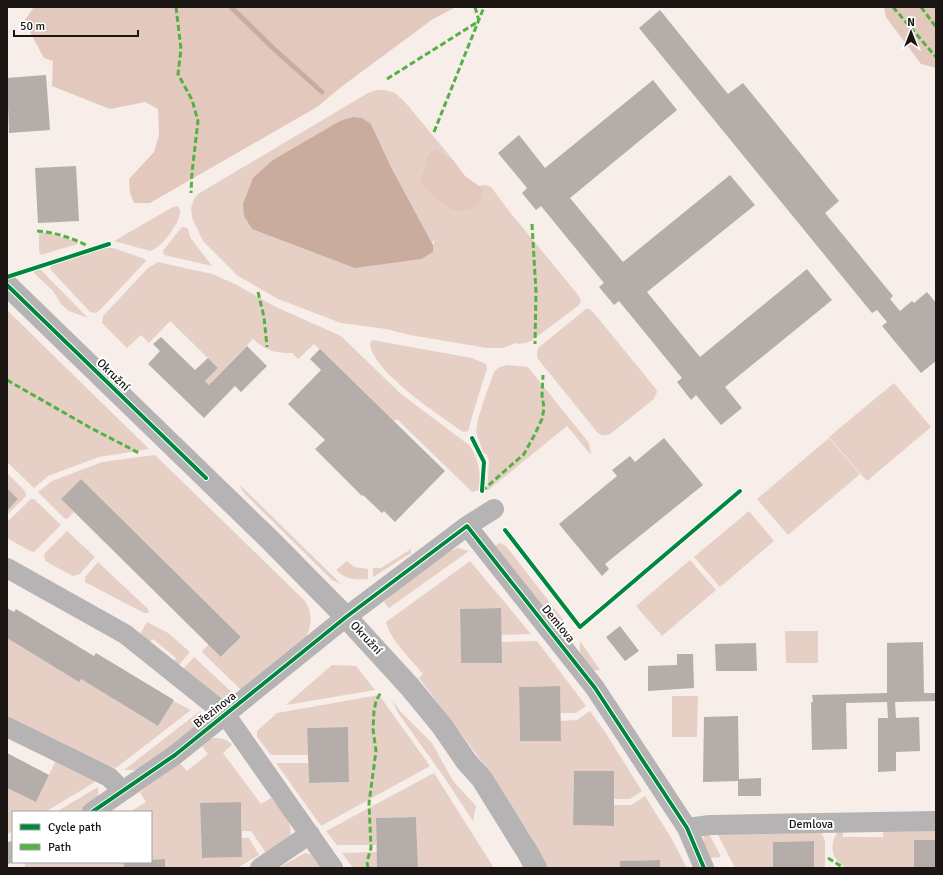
<svg xmlns="http://www.w3.org/2000/svg" width="943" height="875" font-family="Signika,sans-serif">
<style>
.green{fill:#e6d0c6;fill-rule:evenodd}
.forest{fill:#e3c9bd}
.water{fill:#caac9e}
.lines{fill:none;stroke-linecap:round;stroke-linejoin:round}
.stream{stroke:#caac9e;stroke-width:5}
.building{fill:#b4ada9}
.minor{stroke:#b5b3b3;stroke-width:20}
.tertiary{stroke:#b5b3b3;stroke-width:22}
.quiet{stroke:#55b144;stroke-width:3;stroke-dasharray:6 3;stroke-linecap:butt}
.cycleway-casing{stroke:#fff;stroke-width:6}
.cycleway{stroke:#00873e;stroke-width:4}
.labels{text-anchor:middle;dominant-baseline:central;stroke-width:4;stroke-linejoin:round;paint-order:stroke}
.street-label{font-size:12px;fill:#1b1513;stroke:#fff}
</style>
<rect width="100%" height="100%" fill="#f7ede9"/>
<path class="green" d="M377 90H385L395 93 405 102 454 161 435 148 428 154 420 181C428 194 440 203 452 211L475 208 477 186 485 185 491 187 509 211 579 296 581 302 578 306 531 341C526 343 521 345 515 343L503 348H487L410 335 386 329 341 323 278 299 238 276 203 241 192 218 191 208 194 199 198 194 368 93ZM371 124 391 167 432 243 435 238 433 245V252L244 216Z
M178 206 180 211C181 222 161 249 150 251L114 241 173 207Z
M182 227H185L188 229 190 237 212 266 164 255 163 251 165 248Z
M39 232 48 233 78 242 77 244 41 255 39 251Z
M101 248H113L145 259 146 261 99 311 95 313 90 312 50 269 51 265Z
M158 262 212 274 235 284 276 307 341 336 401 394 469 445C479 459 481 473 479 490L472 492 397 419 394 421 314 344 298 359 292 353C275 353 266 351 253 339L209 385 205 381 218 368 170 321 149 343 141 335 127 348 102 323 103 316 148 268Z
M40 269 88 318 69 311 61 304 53 291 32 271Z
M586 309H589L593 312 656 389 657 392 654 399 610 434C605 436 601 436 597 432L538 359 537 355 538 348Z
M7 310 149 449 99 457 48 476 34 488 7 462Z
M372 340 472 358 486 364 487 368 474 410 468 431 464 432 460 430C438 414 373 372 370 344Z
M507 365 528 367 589 443 591 455 567 426 487 491 489 462 487 455 483 452 476 432 478 419 486 394 494 372 498 368Z
M894 383 931 427 867 481 829 437Z
M829 438 860 474 788 535 757 499Z
M155 455 305 601C313 613 312 627 305 639L243 692 202 652V651L209 644 222 657 241 637 81 479 61 499 74 512 67 519 64 518 38 492 52 481 102 462Z
M7 473 25 491 26 496 7 515V511L18 499 7 488Z
M239 484 341 584 332 580 244 493Z
M31 499H34L61 525 34 552 30 551 7 538V522Z
M749 511 774 541 720 587 694 557Z
M67 531 95 557 80 574 73 576 45 561 44 554Z
M500 543 506 546 565 622 560 623 555 621 493 547Z
M458 548 469 551 389 608 384 602 392 593 450 551Z
M411 549V553L373 577V568H381Z
M690 560 716 590 662 636 636 606Z
M347 561 354 567 368 569V579C355 580 346 580 336 570Z
M470 561 531 634 501 635V608L460 609 461 663H501V642L537 641 586 706 576 713H560V686L519 687 520 741H561L560 721 577 720 590 711 605 732 642 791 630 799H614V771H574L573 825 613 826 614 805H631L645 796 670 836 687 868H660V860L620 861V868H547L532 838 483 763 419 678 423 674C411 659 390 640 386 622Z
M98 562 147 608 149 612V613H144L85 582V577Z
M147 622 168 633 190 652 178 666 173 662 176 658 153 639 149 643 139 636Z
M785 631H818V663H786Z
M7 638 78 681 81 679 158 726 173 701 191 710 116 768 112 767 7 721Z
M580 641 600 670C584 674 578 654 580 641Z
M194 657 237 697 227 700H222L182 670Z
M332 665 356 666 375 690 286 705Z
M379 695 430 766 321 826 276 763H308L309 783 349 782 348 727 307 728 308 755H271L257 737V731L277 713Z
M672 696H698L697 737H672Z
M392 700 400 711 432 743 453 781 476 806 473 821 444 777 398 713Z
M200 711 203 719 202 725 136 770H124Z
M214 738C222 738 227 739 232 745L223 753 261 804 271 798C279 808 298 826 288 840 283 846 274 851 268 856L251 831H242L241 802 200 804 202 858 242 857V838H249L259 855 237 868H25V862H151V812H130L146 802 140 792 180 763 187 771 208 754 202 746 208 740Z
M57 758 93 778 95 782 45 812H13V831L7 834V788L36 802Z
M434 773 494 868H418L416 817 376 818V845H337L326 831Z
M98 787C101 799 89 810 79 812 72 813 63 812 56 812Z
M883 824H936V840H914V868H848C846 867 842 865 840 863 827 853 833 834 843 825V837H883Z
M714 827 821 831 825 841V868H814L813 841 773 842V868H735Z
M707 830 721 857 708 858C705 848 700 839 707 830Z
M377 852V868H353L342 853Z
M305 853 314 855 323 868H278Z"/>
<path class="forest" d="M34 7H456L433 19 341 87 317 107 150 203H134L130 193 129 179 154 152 159 135 158 109 145 102 110 109 52 86 53 61 44 58 24 21Z
M884 7H936V68L921 64 886 17Z
M435 148 454 161 465 176 483 189C480 211 472 210 452 211 440 203 428 194 420 181L428 154Z"/>
<path class="water" d="M353 117 362 118 371 124 391 167 433 245V252L421 259 355 268 252 229 244 216 243 204 253 178 273 160 340 121Z"/>
<g class="lines">
<path class="stream" d="M231 7 274 49 322 92"/>
</g>
<path class="building" d="M660 10 728 94 743 83 839 201 825 213 893 296 890 299 900 311 912 301 914 303 927 292 936 303V361L921 373 882 326 887 322 877 310 872 313 639 28Z
M46 75 50 130 9 133 7 78Z
M653 80 677 110 570 198 623 262 730 175 755 205 647 292 700 357 807 269 832 300 725 387 742 408 721 425 696 395 691 400 677 382 682 378 619 301 614 305 599 287 604 283 541 206 536 210 522 193 527 188 498 153 519 135 545 168Z
M76 166 79 221 38 223 35 168Z
M161 337 195 370 208 358 218 368 205 381 209 385 247 346 267 366 241 392 235 386 204 418 148 364 160 351 153 344Z
M320 349 445 471 395 522 384 511 382 513 363 495 362 496 315 449 325 440 288 404 321 370 310 359Z
M664 438 703 485 605 564 609 569 602 576 559 524 617 476 612 470 630 456 635 462Z
M81 479 241 637 221 657 61 499Z
M7 488 18 499 7 511Z
M7 608 14 612 16 609 94 656 96 653 174 700 158 726 81 679 79 682 7 638Z
M501 608 502 663H461L460 609Z
M620 626 639 651 625 661 606 637Z
M923 642 924 693H936V701L895 702 896 718 919 717 920 751 896 752V771L878 772V718H888L887 702 846 703 847 749 812 750 811 702H813L812 695 887 693V643Z
M756 643 757 671H716L715 644Z
M677 654H693L694 688 648 691V666L677 665Z
M560 686 561 741H520L519 687Z
M738 716 739 779 761 778V796H738V781L703 782 704 717Z
M348 727 349 782 309 783 307 728Z
M7 753 49 775 36 802 7 788Z
M574 771H614V826L573 825Z
M241 802 242 857 202 858 200 803Z
M416 817 418 868H377L376 818Z
M914 840H936V868H914Z
M814 841V868H773V842Z
M165 859V868H124V862H151V860Z
M660 860V868H620V861Z"/>
<g class="lines">
<path class="minor" d="M467 526 494 509
M7 568 125 634 225 714 333 868
M7 727 109 777 123 791
M92 812 175 755 346 617 467 526 595 688 687 828 704 868
M687 828 710 825 936 821
M7 854 13 851
M260 868 310 834"/>
<path class="tertiary" d="M7 285 270 540 346 617 410 687 442 726 466 761 482 779 528 853 536 868"/>
<path class="quiet" d="M176 7 181 49 178 74 192 100 198 121 192 172 191 193
M475 7 479 21
M893 7 936 57
M921 7 936 27
M387 79 479 21
M434 132 484 7
M532 224 536 292 535 344
M37 231C55 232 72 238 88 246
M258 292 264 317 267 347
M7 380 89 427 139 453
M482 491 524 454 535 434 542 419 544 408 542 395 543 375
M828 858 844 868
M368 868 367 862 371 848 369 803 376 751 373 729 374 711 376 701 381 692"/>
<defs>
<path id="cycleway" d="M7 277 109 244
M7 285 206 478
M472 438 484 462 482 491
M505 530 580 627 740 491
M92 812 175 755 346 617 467 526 595 688 687 828 704 868"/>
</defs>
<use href="#cycleway" class="cycleway-casing"/>
<use href="#cycleway" class="cycleway"/>
</g>
<g class="labels">
<g class="street-label">
<text transform="translate(113 375) rotate(44)">Okružní</text>
<text transform="translate(558 624) rotate(51)">Demlova</text>
<text transform="translate(366 638) rotate(47)">Okružní</text>
<text transform="translate(215 710) rotate(-38)">Březinova</text>
<text x="811" y="824">Demlova</text>
</g>
</g>
<rect width="943" height="875" fill="none" stroke="#1b1513" stroke-width="16"/>
<rect x="12" y="811" width="140" height="52" fill="#ffffff" stroke="#a4a1a1"/>
<rect x="20" y="824" width="20" height="6" fill="#00873e" stroke="#a4a1a1"/>
<text x="48" y="831" font-size="12" fill="#1b1513">Cycle path</text>
<rect x="20" y="844" width="20" height="6" fill="#55b144" stroke="#a4a1a1"/>
<text x="48" y="851" font-size="12" fill="#1b1513">Path</text>
<g transform="translate(911 32)" stroke="#ffffff" stroke-width="3" paint-order="stroke">
<path d="M0-3L7 15L0 10L-7 15Z" fill="#1b1513"/>
<text y="-6" font-size="11" font-weight="bold" text-anchor="middle" fill="#1b1513">N</text>
</g>
<path d="M14 30v6h124v-6" fill="none" stroke="#1b1513" stroke-width="2"/>
<text x="20" y="30" font-size="12" fill="#1b1513" stroke="#ffffff" stroke-width="3" paint-order="stroke">50 m</text>
</svg>
